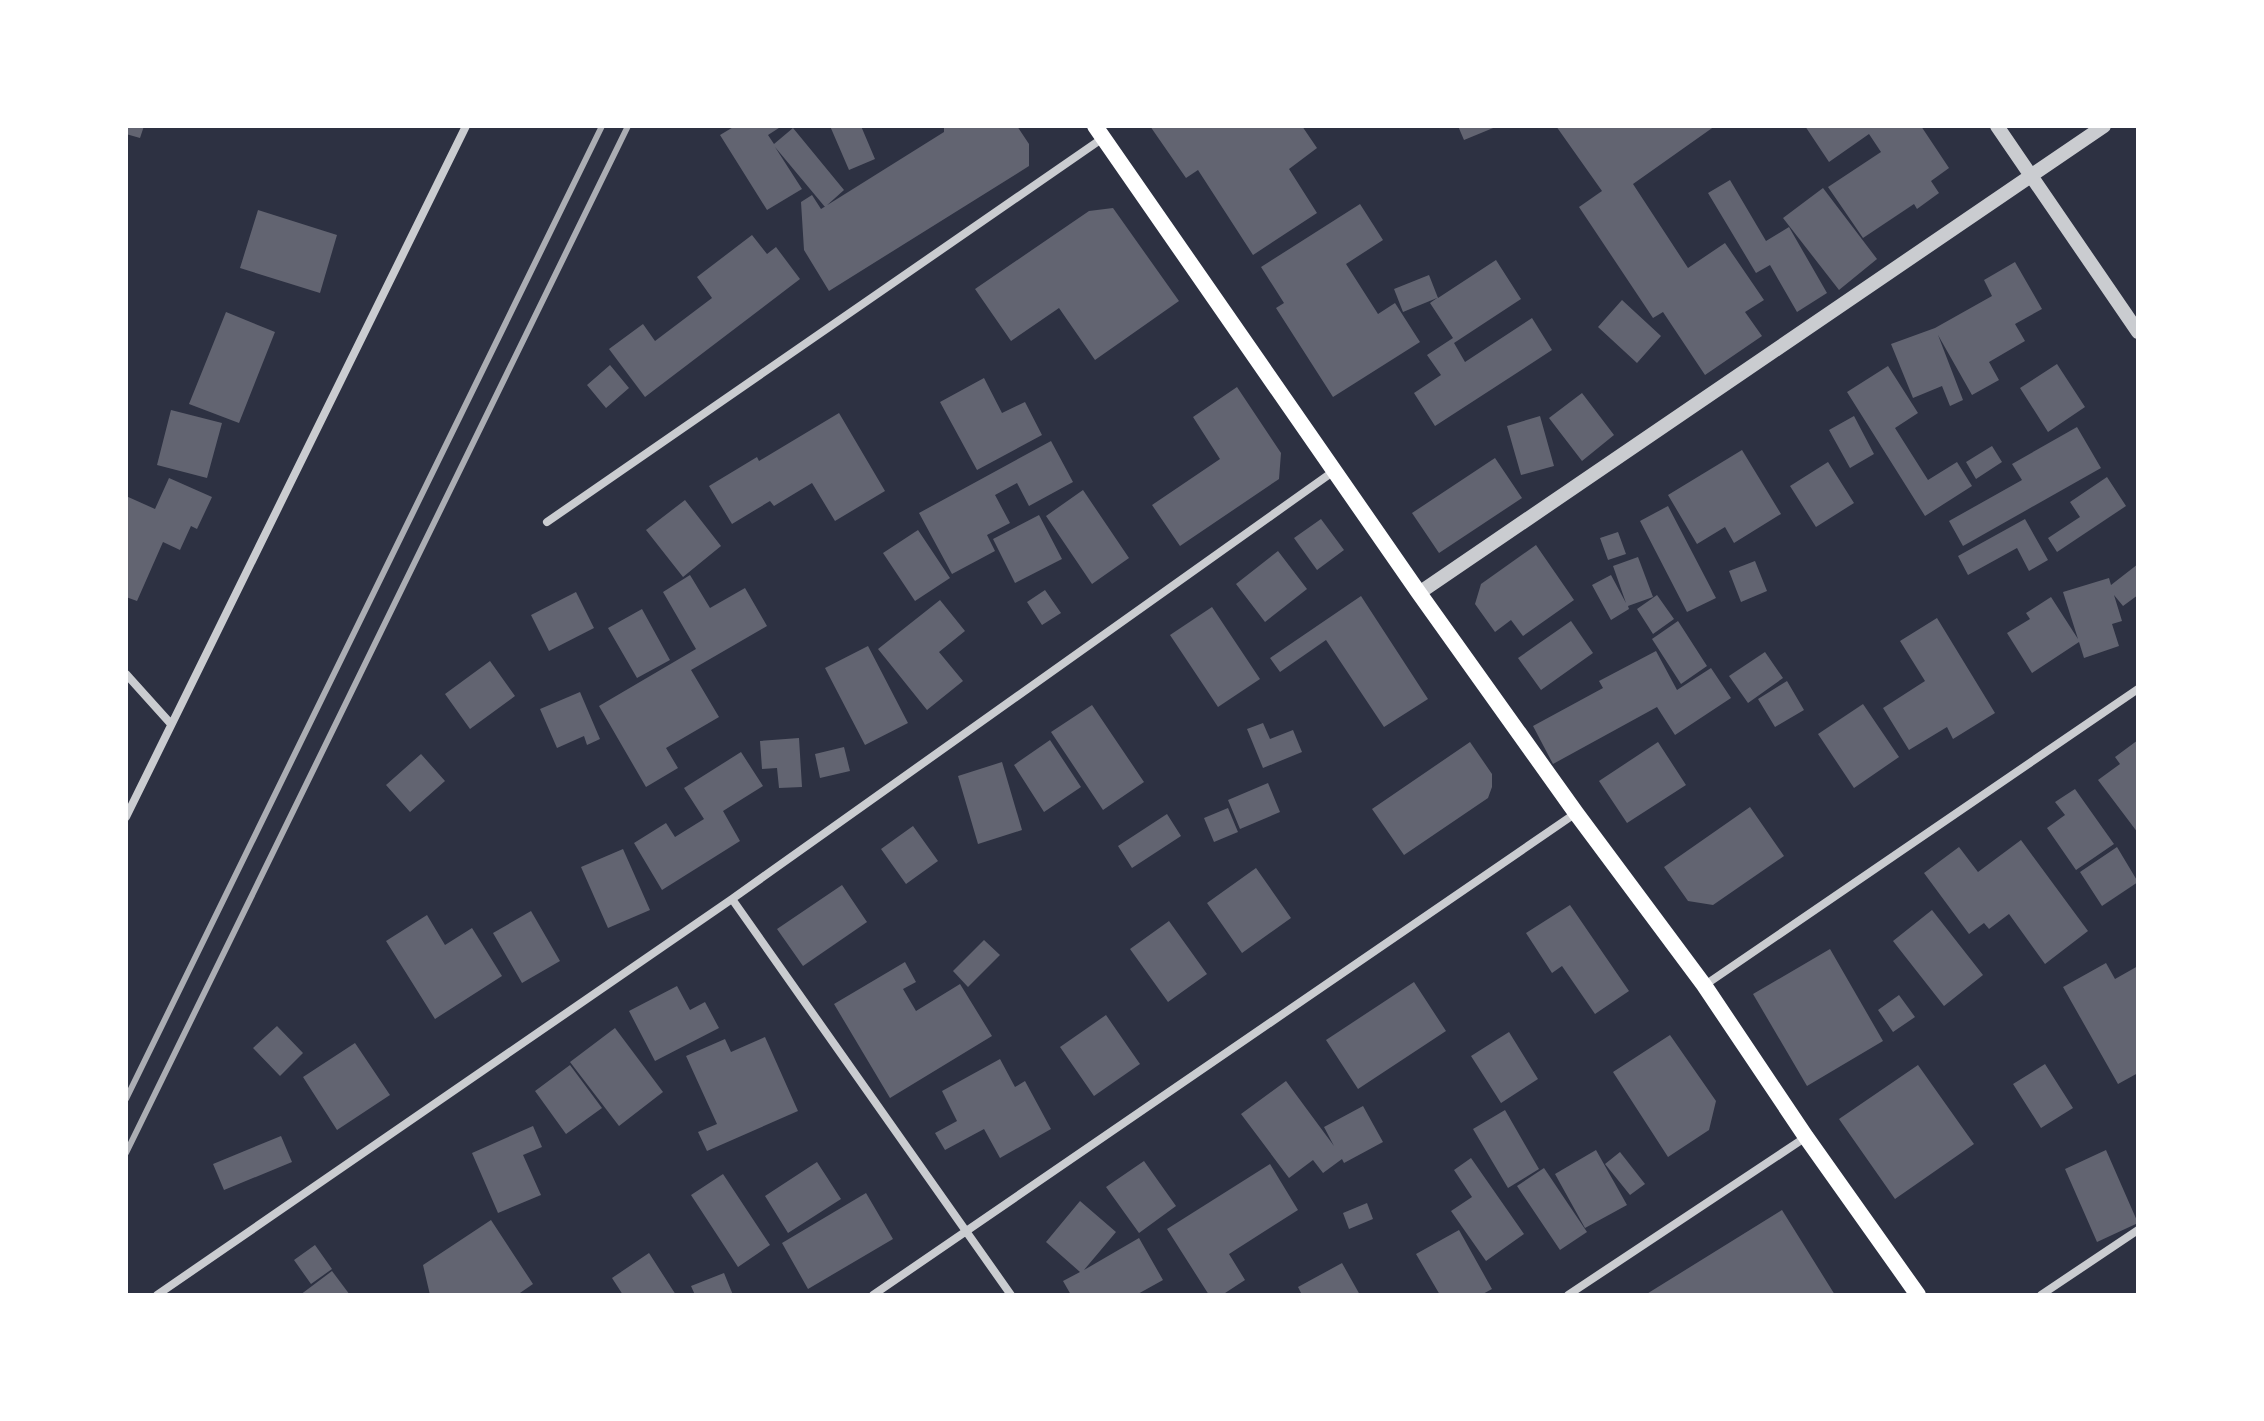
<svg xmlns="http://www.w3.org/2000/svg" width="2264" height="1421" font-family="'Asap Condensed',sans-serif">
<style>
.building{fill:#626471}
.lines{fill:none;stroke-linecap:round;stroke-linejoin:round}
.minor{stroke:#caccd0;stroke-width:8}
.tertiary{stroke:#caccd0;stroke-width:14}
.secondary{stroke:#fff;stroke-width:16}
.rail{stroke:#abadb3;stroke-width:6}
</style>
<rect width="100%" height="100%" fill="#2d3142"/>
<path class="building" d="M126 126H144L140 138 126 134Z
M735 126H782L768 135 774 144 793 128 844 190 825 207 775 147 802 189 767 210 720 135Z
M830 126H861L875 159 849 170Z
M944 126H1017L1029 144V166L829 291 804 250 801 202 812 195 821 209 944 132Z
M1150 126H1302L1317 148 1289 169 1317 213 1253 255 1198 170 1186 178Z
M1458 126H1498L1464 140Z
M1556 126H1715L1633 184 1688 268 1725 243 1764 300 1745 312 1762 336 1705 375 1663 312 1653 318 1579 207 1602 191Z
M1805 126H1921L1949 168 1931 181 1939 193 1917 209 1914 204 1863 238 1828 187 1881 152 1869 134 1829 162Z
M1730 180 1766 241 1789 227 1827 293 1797 312 1770 265 1756 273 1708 193Z
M1823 188 1877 259 1839 290 1783 218Z
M1360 204 1383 240 1346 264 1378 314 1395 303 1420 342 1333 397 1276 308 1284 303 1261 267Z
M1113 208 1179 301 1095 360 1059 308 1011 341 975 289 1089 211Z
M258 210 337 235 320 293 240 268Z
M752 235 767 254 776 247 800 279 645 397 609 349 643 324 655 341 712 298 697 277Z
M1496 260 1521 299 1454 343 1465 362 1532 318 1552 350 1435 426 1414 393 1441 375 1427 355 1453 338 1430 303 1437 298 1403 312 1394 289 1429 275 1438 298Z
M2015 262 2042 309 2015 324 2025 341 1989 362 1999 380 1972 395 1938 335 1963 400 1950 406 1942 386 1913 398 1891 344 1935 328 1992 296 1984 280Z
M1622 300 1661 336 1637 363 1598 327Z
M226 312 275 332 239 423 189 404Z
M2057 364 2085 407 2048 432 2020 388Z
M610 365 629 388 606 408 587 385Z
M1888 366 1918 413 1895 428 1928 480 1957 462 1972 486 1925 516 1847 392Z
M984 378 1002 413 1025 402 1042 435 977 470 940 402Z
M1237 387 1281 453 1279 479 1180 546 1152 505 1220 459 1193 417Z
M1582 393 1614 435 1582 461 1549 418Z
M171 410 222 423 207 478 157 465Z
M839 413 885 491 835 521 812 483 774 506 770 501 732 524 709 486 757 457 759 461Z
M1540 416 1554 466 1521 475 1507 426Z
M1854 416 1874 454 1850 468 1829 430Z
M2077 427 2101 468 1963 546 1949 521 2022 480 2012 464Z
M1051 441 1073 482 1029 506 1017 483 995 495 1010 523 987 535 995 551 952 574 919 513Z
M1992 446 2002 462 1976 479 1966 462Z
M1742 450 1781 514 1734 543 1725 527 1697 544 1668 495Z
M1495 458 1522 498 1439 553 1412 513Z
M1828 462 1854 503 1816 527 1790 486Z
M2107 477 2126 506 2057 552 2048 538 2080 517 2070 502Z
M169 478 212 497 197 529 191 526 180 550 163 542 137 601 126 597V496L155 509Z
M1083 490 1129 558 1092 584 1046 516Z
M685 500 721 546 683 577 646 530Z
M1668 506 1716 598 1687 612 1640 521Z
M1039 515 1062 559 1015 583 993 539Z
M1321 519 1344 550 1317 570 1294 538Z
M2025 519 2048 560 2029 571 2017 548 1968 575 1958 556Z
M918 530 950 578 915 601 883 553Z
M1618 532 1626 554 1608 560 1600 538Z
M1536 545 1574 600 1523 636 1511 620 1495 632 1475 604 1481 584Z
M1278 551 1307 589 1265 622 1236 584Z
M1638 557 1653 597 1628 606 1629 609 1611 620 1592 585 1611 575 1626 603 1613 566Z
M1755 561 1767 591 1741 602 1729 571Z
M2138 564V595L2123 606 2114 595 2122 621 2112 624 2119 646 2084 658 2079 642 2032 673 2007 633 2030 619 2026 613 2051 597 2078 639 2063 592 2109 578 2111 585Z
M690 575 710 608 745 588 767 626 691 670 719 717 666 748 678 768 646 787 599 706 696 649 663 592Z
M1045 590 1061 613 1042 625 1027 602Z
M576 592 594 628 549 651 531 615Z
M1657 595 1674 619 1653 634 1637 609Z
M1361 596 1428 699 1384 727 1326 640 1280 672 1270 658Z
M940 600 965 631 939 652 963 681 927 710 878 649Z
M1212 607 1260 679 1218 707 1170 635Z
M642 609 670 660 637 678 608 628Z
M1937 618 1995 713 1953 739 1947 727 1909 750 1883 708 1925 681 1900 641Z
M1571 621 1593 653 1541 690 1518 658Z
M1678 621 1707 666 1681 684 1652 639Z
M868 646 908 723 865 745 825 668Z
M1656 651 1677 690 1711 668 1731 698 1675 735 1657 707 1553 764 1533 726 1603 688 1599 681Z
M1765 652 1783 678 1748 703 1729 676Z
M490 661 515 696 470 729 445 694Z
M1787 681 1804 710 1775 727 1758 699Z
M580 692 600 739 587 745 584 736 557 748 540 709Z
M1863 704 1899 757 1854 788 1818 734Z
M1092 705 1144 782 1103 810 1051 732Z
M1263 723 1270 739 1293 730 1302 752 1263 768 1247 729Z
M799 738 802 787 779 788 777 768 762 769 760 741Z
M1050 740 1081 787 1044 812 1014 765Z
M2138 740V833L2098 780 2120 764 2115 757Z
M1470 742 1492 774V787L1488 798 1404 855 1372 809Z
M1658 742 1686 785 1627 823 1599 781Z
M844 747 850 771 820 778 815 754Z
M741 752 763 786 723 811 740 841 662 890 634 843 666 823 675 837 704 819 684 788Z
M421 754 445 781 410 812 386 785Z
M1002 762 1022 830 978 844 958 776Z
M1268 783 1280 812 1240 829 1228 800Z
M2075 789 2114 844 2076 870 2047 828 2065 815 2055 802Z
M1750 807 1784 856 1713 905 1688 901 1664 867Z
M1228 808 1238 832 1214 842 1204 818Z
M1167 814 1181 836 1132 868 1118 846Z
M913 826 938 861 906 884 881 849Z
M2021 840 2088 931 2045 964 2009 914 1989 929 1984 923 1969 934 1924 873 1959 847 1978 872Z
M2117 847 2138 882 2102 906 2080 872Z
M623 849 650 910 608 928 581 867Z
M1256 868 1291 918 1242 953 1207 903Z
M842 885 867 922 803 966 777 929Z
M1570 905 1629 991 1595 1014 1562 966 1552 973 1526 933Z
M1932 910 1983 975 1944 1006 1893 941Z
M531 911 560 961 522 983 493 933Z
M427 915 445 945 472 928 502 976 435 1019 386 941Z
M1169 921 1207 974 1168 1002 1130 949Z
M984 940 1000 955 968 987 953 971Z
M1830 949 1883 1041 1807 1086 1753 994Z
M905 962 916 982 903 989 916 1011 960 984 992 1036 890 1098 834 1004Z
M2106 963 2115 979 2138 966V1073L2118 1084 2063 987Z
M1414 982 1446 1031 1358 1089 1326 1040Z
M677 986 690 1010 705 1002 719 1028 655 1061 629 1011Z
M1899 995 1915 1017 1893 1032 1878 1010Z
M1106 1015 1140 1064 1094 1096 1060 1047Z
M277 1026 303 1053 280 1076 253 1048Z
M615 1028 663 1092 619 1126 570 1062Z
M1509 1032 1538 1079 1501 1103 1471 1056Z
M1670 1035 1716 1101 1709 1130 1668 1157 1613 1072Z
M765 1037 798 1111 707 1151 698 1132 717 1124 686 1056 725 1039 731 1052Z
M355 1043 390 1095 337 1130 303 1077Z
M1000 1059 1015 1087 1025 1081 1051 1129 1000 1158 984 1129 945 1150 935 1133 957 1121 942 1091Z
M2045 1064 2073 1108 2041 1128 2013 1084Z
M570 1065 602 1108 566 1134 535 1091Z
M1918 1065 1974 1144 1895 1199 1839 1119Z
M1286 1081 1334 1146 1324 1127 1363 1106 1383 1142 1344 1163 1342 1159 1323 1173 1313 1160 1289 1178 1241 1114Z
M1505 1110 1539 1169 1508 1188 1473 1129Z
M533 1126 542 1147 523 1155 541 1195 498 1213 472 1153Z
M281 1136 292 1162 224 1190 213 1164Z
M1596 1150 1627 1205 1585 1228 1555 1174Z
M2106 1150 2138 1223 2097 1242 2065 1169Z
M1620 1152 1645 1184 1630 1195 1605 1164Z
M1471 1158 1524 1234 1486 1261 1451 1211 1472 1197 1454 1170Z
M1144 1161 1176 1206 1139 1233 1106 1187Z
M817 1162 841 1199 788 1233 765 1196Z
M1270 1164 1298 1210 1229 1254 1245 1280 1222 1295H1209L1167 1229Z
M1544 1168 1587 1232 1560 1250 1517 1186Z
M723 1174 770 1245 738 1267 691 1195Z
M866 1193 893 1239 808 1289 782 1243Z
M1080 1201 1116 1232 1084 1270 1139 1238 1163 1280 1136 1295H1071L1063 1281 1080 1272 1046 1242Z
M1367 1203 1373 1219 1349 1229 1343 1213Z
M1782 1210 1835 1295H1645Z
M491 1220 533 1284 517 1295H430L423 1265Z
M1459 1230 1492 1289 1481 1295H1440L1416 1254Z
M315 1245 332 1269 311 1284 294 1260Z
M649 1253 676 1295H623L612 1278Z
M1342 1263 1360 1295H1302L1298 1287Z
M332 1271 350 1295H300Z
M724 1273 733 1295H695L691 1286Z"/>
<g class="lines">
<path class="minor" d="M547 522 1103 138
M126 674 171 724
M126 817 466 126
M732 899 1011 1295
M1705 985 2138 689
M157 1295 732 899 1334 471
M873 1295 1576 813
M1568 1295 1806 1137
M2041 1295 2138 1230"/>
<path class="tertiary" d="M1997 126 2138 332
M1419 593 2104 126"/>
<path class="secondary" d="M1095 126 1419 593 1576 813 1704 985 1806 1137 1918 1295"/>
<path class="rail" d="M126 1099 602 126
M126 1153 628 126"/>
</g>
<rect width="2264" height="1421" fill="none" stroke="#ffffff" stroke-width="256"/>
</svg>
